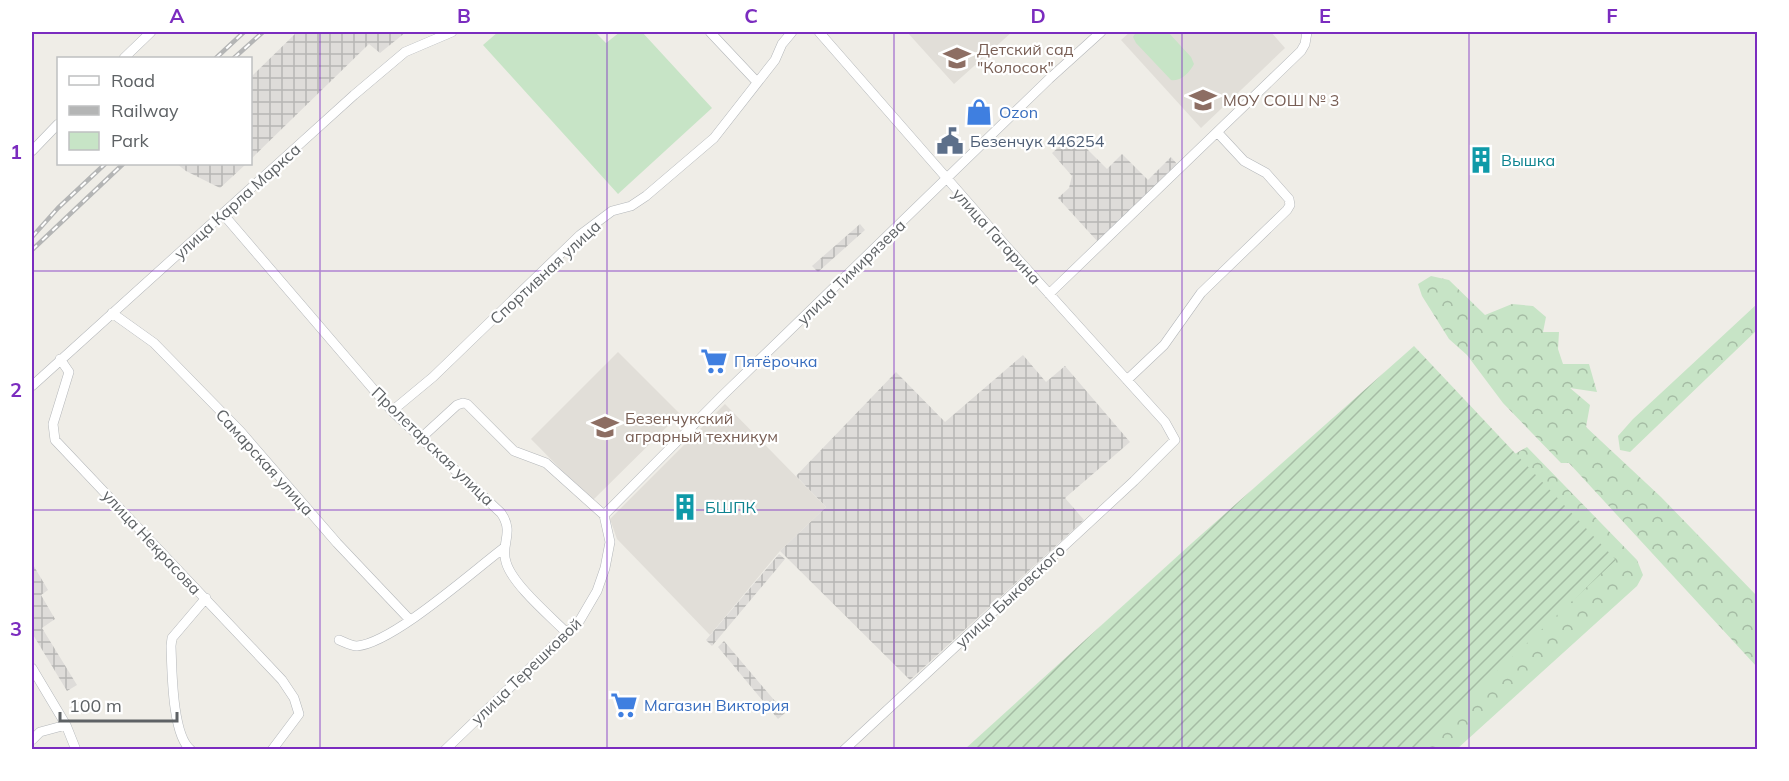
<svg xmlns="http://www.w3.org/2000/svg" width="1789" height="781" font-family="Mulish,sans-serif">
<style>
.industrial{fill:url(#industrial-grid)}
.education{fill:#e1ded8}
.forest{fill:url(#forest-crowns)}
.park{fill:#c7e4c6}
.garden{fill:url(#garden-furrows)}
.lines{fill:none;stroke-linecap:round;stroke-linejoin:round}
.minor-casing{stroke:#b4b7ba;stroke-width:10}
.minor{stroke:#fff;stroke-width:9}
.rail-casing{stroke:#b4b5b5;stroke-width:4.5}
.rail{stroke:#fff;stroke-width:2;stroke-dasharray:7;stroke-linecap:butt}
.grid{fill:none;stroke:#7b2cbf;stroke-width:1.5;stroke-opacity:0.55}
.labels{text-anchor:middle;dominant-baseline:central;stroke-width:4.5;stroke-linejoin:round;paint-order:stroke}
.education-label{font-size:16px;fill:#785e54;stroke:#fff;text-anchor:start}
.shop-label{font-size:16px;fill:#366cbe;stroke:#fff;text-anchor:start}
.service-label{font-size:16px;fill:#4e5e75;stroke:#fff;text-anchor:start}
.culture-label{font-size:16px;fill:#0d838f;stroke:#fff;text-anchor:start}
.street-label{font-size:16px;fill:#5e6265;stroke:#fff}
.neatline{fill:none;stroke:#7b2cbf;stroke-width:2}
.grid-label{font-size:20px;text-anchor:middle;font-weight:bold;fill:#7b2cbf}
</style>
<defs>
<pattern id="industrial-grid" width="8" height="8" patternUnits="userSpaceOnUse" patternTransform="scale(1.5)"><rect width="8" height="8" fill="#dedcd9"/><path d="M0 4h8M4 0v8" fill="none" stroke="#b7b6b4"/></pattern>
<pattern id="forest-crowns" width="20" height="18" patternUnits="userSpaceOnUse" patternTransform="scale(1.5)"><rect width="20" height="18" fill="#c7e4c6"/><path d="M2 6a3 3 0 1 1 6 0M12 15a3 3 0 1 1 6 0" fill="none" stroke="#a5bca4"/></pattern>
<pattern id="garden-furrows" width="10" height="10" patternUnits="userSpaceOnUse" patternTransform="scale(1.5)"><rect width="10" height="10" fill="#c7e4c6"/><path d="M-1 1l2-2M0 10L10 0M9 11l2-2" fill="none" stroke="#a5bca4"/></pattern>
</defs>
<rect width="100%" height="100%" fill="#efede7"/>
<path class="industrial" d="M297 32H406L380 53 369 44 251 159V77Z
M1073 135 1107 169 1122 154 1148 180 1171 157 1177 164 1157 183 1159 185 1098 242 1058 198 1069 188 1072 176 1052 153Z
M177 164H246L220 188 186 171Z
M860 224 865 230 818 272 812 266Z
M1023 355 1046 382 1065 366 1130 442 1065 498 1084 520 910 680 780 551 826 507 796 476 896 372 945 422Z
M779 554 785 559 712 646 706 640Z
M32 563 48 590 41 595 55 619 42 628 77 685 67 691 32 633Z
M724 641 785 713 778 719 718 647Z"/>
<path class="education" d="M907 32H1012L954 84Z
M1130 32H1271L1285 48 1201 128 1121 40Z
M618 352 680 414 592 501 531 439Z
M725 404 826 507 780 551 710 635 617 539 610 519Z"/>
<path class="forest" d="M1431 276 1449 280 1485 315 1512 304 1533 306 1546 317 1543 332H1559L1558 349 1563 364H1589L1597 392 1570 388 1590 405 1586 427 1661 497 1757 596V667L1569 463H1561L1503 403 1467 355 1449 339 1422 296 1418 284Z
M1757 304V330L1630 452 1620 450 1618 436 1633 419Z
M1527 447 1637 560 1643 575 1637 586 1457 749 1413 750 1501 462Z"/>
<path class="park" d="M498 32H595L606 43 620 32H642L712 108 618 194 483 45Z
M1136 32H1168L1191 57 1194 64C1190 72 1181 82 1171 80L1136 43 1133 37Z"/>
<path class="garden" d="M1414 346 1616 560 1414 749H965L1192 543Z"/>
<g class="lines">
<defs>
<path id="minor" d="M710 32 757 82
M819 32 1006 246 1165 422 1175 440 1134 481 844 750
M124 58 151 32
M32 151 58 124
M223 214 392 411 501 513C515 533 500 544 506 562 512 584 550 616 567 633
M1049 294 1301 51 1305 44 1307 32
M112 313 154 343 241 432 337 543 410 620
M60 359 69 372 53 424 55 440 282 680 294 698 299 714 272 750
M1127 380 1164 345 1201 293 1287 210 1290 205 1289 199 1266 173 1244 161 1218 133
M32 386 354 95 405 52 452 32
M392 411 433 377 580 235 612 211 631 206 646 196 714 138 775 60 782 44 792 32
M421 438 457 405 463 403 467 404 514 451 546 463 604 515 610 542 605 568 597 591 580 620 445 750
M604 515 722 396 1049 79 1101 32
M339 640C344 642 351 646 357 646 393 643 473 571 505 547
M32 668 66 725 76 750
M32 740 40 732 66 725
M191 750C172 736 172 670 171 646L172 638 206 598"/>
</defs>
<use href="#minor" class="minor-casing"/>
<use href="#minor" class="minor"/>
<defs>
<path id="rail" d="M216 58 244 32
M234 58 263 32
M32 237 58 208 105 164
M32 250 123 164"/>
</defs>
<use href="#rail" class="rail-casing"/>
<use href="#rail" class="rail"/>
</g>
<path class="grid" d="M320 32V750M607 32V750M894 32V750M1182 32V750M1469 32V750M32 271H1758M32 510H1758"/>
<defs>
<symbol id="school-bare" viewBox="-9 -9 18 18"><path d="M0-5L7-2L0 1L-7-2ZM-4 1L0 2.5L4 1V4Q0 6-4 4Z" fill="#8d6e63" stroke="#fff" stroke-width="2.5" paint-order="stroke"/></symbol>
<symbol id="shop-bare" viewBox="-9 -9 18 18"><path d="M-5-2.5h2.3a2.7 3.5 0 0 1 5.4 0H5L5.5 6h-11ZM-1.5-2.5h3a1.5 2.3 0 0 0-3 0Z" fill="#3f7fe0" stroke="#fff" stroke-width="2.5" paint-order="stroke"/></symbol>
<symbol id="civic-bare" viewBox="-9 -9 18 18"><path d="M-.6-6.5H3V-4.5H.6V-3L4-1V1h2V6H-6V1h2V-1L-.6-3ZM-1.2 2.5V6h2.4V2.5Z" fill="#5c6f8a" stroke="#fff" stroke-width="2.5" paint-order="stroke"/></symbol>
<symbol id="building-bare" viewBox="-9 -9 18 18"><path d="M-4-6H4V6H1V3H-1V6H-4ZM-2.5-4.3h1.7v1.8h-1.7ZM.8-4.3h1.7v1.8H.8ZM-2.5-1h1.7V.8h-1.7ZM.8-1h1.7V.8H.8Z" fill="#0f9aa8" stroke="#fff" stroke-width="2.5" paint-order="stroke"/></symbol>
<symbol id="supermarket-bare" viewBox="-9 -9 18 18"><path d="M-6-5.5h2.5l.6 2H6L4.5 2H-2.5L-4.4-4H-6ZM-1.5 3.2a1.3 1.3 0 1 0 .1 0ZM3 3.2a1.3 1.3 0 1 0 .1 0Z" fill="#3f7fe0" stroke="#fff" stroke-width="2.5" paint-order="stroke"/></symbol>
<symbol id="university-bare" viewBox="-9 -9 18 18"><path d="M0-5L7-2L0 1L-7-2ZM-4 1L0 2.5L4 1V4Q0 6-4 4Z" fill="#8d6e63" stroke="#fff" stroke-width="2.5" paint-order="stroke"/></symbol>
</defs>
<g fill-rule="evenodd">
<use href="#school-bare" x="938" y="39" width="38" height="38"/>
<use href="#school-bare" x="1184" y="81" width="38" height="38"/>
<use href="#shop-bare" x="960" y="93" width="38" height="38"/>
<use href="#civic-bare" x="931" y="122" width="38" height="38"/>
<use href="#building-bare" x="1462" y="141" width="38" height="38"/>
<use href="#supermarket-bare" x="695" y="342" width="38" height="38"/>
<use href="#university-bare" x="586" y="408" width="38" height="38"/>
<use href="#building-bare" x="666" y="488" width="38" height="38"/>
<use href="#supermarket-bare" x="605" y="686" width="38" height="38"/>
</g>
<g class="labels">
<g class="education-label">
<text x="977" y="49">Детский сад<tspan x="977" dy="18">"Колосок"</tspan></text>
<text x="1223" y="100">МОУ СОШ № 3</text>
<text x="625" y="418">Безенчукский<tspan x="625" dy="18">аграрный техникум</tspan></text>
</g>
<g class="shop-label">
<text x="999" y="112">Ozon</text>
<text x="734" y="361">Пятёрочка</text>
<text x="644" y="705">Магазин Виктория</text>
</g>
<g class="service-label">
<text x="970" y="141">Безенчук 446254</text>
</g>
<g class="culture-label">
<text x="1501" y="160">Вышка</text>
<text x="705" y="507">БШПК</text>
</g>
<g class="street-label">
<text transform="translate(237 201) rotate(-42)">улица Карла Маркса</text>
<text transform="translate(997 236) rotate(48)">улица Гагарина</text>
<text transform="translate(545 272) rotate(-43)">Спортивная улица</text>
<text transform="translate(851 272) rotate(-44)">улица Тимирязева</text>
<text transform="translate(433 446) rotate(44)">Пролетарская улица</text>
<text transform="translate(265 462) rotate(48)">Самарская улица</text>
<text transform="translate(152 542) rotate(47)">улица Некрасова</text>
<text transform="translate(1010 596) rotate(-43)">улица Быковского</text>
<text transform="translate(526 671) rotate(-44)">улица Терешковой</text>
</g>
</g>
<rect width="1789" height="781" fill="none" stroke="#ffffff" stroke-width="66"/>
<rect x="57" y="57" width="195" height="108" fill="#ffffff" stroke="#bfc0c1" stroke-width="1.5"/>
<rect x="69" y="76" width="30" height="9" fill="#ffffff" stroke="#bfc0c1" stroke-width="1.5"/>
<text x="111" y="87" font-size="18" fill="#5e6265">Road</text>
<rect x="69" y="106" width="30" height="9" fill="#b4b5b5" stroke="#bfc0c1" stroke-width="1.5"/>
<text x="111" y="117" font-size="18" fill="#5e6265">Railway</text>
<rect x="69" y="132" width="30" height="18" fill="#c7e4c6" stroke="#bfc0c1" stroke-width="1.5"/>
<text x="111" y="147" font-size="18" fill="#5e6265">Park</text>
<path d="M60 712v9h117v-9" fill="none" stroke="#5e6265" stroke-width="3"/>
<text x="69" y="712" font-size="18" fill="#5e6265" stroke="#ffffff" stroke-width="4.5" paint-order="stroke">100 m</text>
<rect x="33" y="33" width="1723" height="715" class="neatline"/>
<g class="grid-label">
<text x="177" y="23">A</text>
<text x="464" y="23">B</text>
<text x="751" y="23">C</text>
<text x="1038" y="23">D</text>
<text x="1325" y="23">E</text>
<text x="1612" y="23">F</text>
<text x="16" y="159">1</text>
<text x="16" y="397">2</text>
<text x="16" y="636">3</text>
</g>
</svg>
